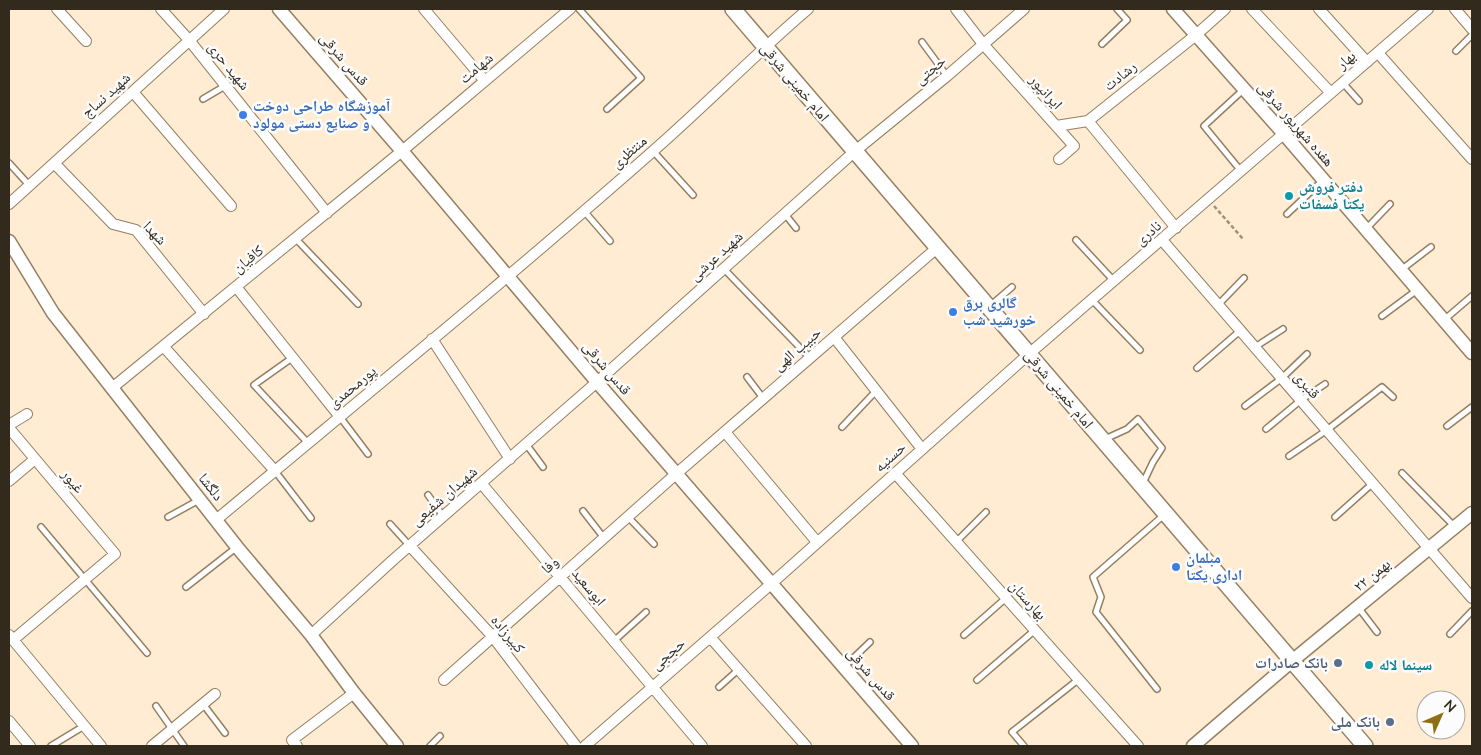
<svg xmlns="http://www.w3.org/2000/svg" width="1481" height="755" font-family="'Nunito Sans','Noto Naskh Arabic',sans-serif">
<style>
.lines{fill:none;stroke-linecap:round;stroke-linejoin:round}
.service-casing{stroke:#947f62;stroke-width:8}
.minor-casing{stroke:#947f62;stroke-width:12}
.tertiary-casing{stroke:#947f62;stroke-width:15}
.secondary-casing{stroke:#947f62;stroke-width:18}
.path{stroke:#9e907c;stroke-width:2.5;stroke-dasharray:4 2.5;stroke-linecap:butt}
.service{stroke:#fff;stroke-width:5}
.minor{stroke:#fff;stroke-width:10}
.tertiary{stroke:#fff;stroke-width:12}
.secondary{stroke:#fff;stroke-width:15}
.shop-dot{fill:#3f7fe0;stroke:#fcfcfc;stroke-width:2}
.culture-dot{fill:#0f9aa8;stroke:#fcfcfc;stroke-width:2}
.service-dot{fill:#5c6f8a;stroke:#fcfcfc;stroke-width:2}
.labels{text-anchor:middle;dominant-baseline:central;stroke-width:5;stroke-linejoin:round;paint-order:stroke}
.street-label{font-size:15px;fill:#322a1d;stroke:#fcfcfc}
.shop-label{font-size:15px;font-weight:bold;fill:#366cbe;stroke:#fcfcfc;text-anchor:start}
.culture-label{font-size:15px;font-weight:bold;fill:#0d838f;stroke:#fcfcfc;text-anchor:start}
.service-label{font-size:15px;font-weight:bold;fill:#4e5e75;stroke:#fcfcfc;text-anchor:end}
</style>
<rect width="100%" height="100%" fill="#ffecd2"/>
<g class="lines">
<defs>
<path id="service" d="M579 9 641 78 607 109
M922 42 947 76
M1102 44 1127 20 1117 9
M1456 51 1472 35
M1343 83 1359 101
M203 99 225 86
M653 151 693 195
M9 163 29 185
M1241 171 1204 126 1243 90
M584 211 610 241
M785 214 796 228
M1287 214 1323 180
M1366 229 1390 204
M296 239 358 304
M1076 240 1114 281
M724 269 810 358
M1401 270 1431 247
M1092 300 1140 350
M1218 305 1244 278
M990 306 1012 287
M1382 316 1417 290
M1444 320 1472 296
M1255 347 1283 329
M292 358 254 385 308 443
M1197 368 1241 330
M747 377 763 398
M1245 406 1282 378 1307 354
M340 417 368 454
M1447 426 1472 407
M842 427 876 391
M1266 429 1301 400 1325 384
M1105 439 1127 429 1138 419 1162 448 1153 462 1143 483
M526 444 543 467
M1289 456 1327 430 1382 387 1393 397
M275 471 311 518
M1402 473 1455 527
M428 495 443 516
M583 511 604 538
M168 517 199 500
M628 517 654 544
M1335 517 1373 483
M390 524 409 545
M41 527 147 653
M956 542 986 512
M186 587 237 547
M1358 607 1377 632
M1450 634 1472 611
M964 635 1006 598
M614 641 646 612
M844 667 870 642
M977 680 1035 630
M719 687 738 670
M1157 689 1096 612 1101 597 1093 577 1164 515
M203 704 225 733
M156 706 184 746
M51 746 84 726
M430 746 440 736
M1024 746 1012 732 1079 679"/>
<path id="minor" d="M57 9 86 41
M161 9 189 40 327 213
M424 9 484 80
M956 9 983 44 1074 146 1059 159
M1252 9 1331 93
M1319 9 1367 62
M1455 9 1472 29
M1378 53 1472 159
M133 92 231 206
M1088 121 1176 228
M1056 126 1088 121 1196 35 1225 9
M54 163 113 224 136 230 204 314
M9 204 224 9
M1162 240 1472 598
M237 288 340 417
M834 337 922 449
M432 339 510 459
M164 347 275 471
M112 388 402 151 570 9
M9 425 27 414
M9 428 115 554 13 640
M725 432 817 542
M895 473 1138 746
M9 481 35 459
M481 483 702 746
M216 520C362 398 509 278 652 152 705 106 754 55 808 9
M410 546 493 637 576 746
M9 635 101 746
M311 635 393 560 597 382 854 152 947 76 1024 9
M710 637 806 746
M444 680 676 474 938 247
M9 721 30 746
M152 746 215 694
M297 746 292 740 354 693
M585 746 771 584 1030 353 1428 9"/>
<path id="tertiary" d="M279 9 402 151 597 382 912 746
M1173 9 1284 134 1472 353
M9 241 53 313 237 547 311 635 354 693 397 746
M1193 746 1292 661 1472 513"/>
<path id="secondary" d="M733 9 1365 746"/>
</defs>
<use href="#service" class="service-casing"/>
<use href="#minor" class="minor-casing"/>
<use href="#tertiary" class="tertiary-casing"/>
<use href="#secondary" class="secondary-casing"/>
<path class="path" d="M1214 206 1243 239"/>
<use href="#service" class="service"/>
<use href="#minor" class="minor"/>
<use href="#tertiary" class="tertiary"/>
<use href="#secondary" class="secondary"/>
</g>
<g class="shop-dot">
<circle cx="243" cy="115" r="5"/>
<circle cx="953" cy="312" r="5"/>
<circle cx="1176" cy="567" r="5"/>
</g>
<g class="culture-dot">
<circle cx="1289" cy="196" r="5"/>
<circle cx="1369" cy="665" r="5"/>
</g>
<g class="service-dot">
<circle cx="1338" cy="663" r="5"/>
<circle cx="1390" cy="722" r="5"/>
</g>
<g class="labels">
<g class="street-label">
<text transform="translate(344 59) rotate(49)">قدس شرقی</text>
<text transform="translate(1346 60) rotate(-41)">بهار</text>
<text transform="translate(229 66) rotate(51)">شهید حری</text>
<text transform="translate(476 68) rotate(-40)">شهامت</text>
<text transform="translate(930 70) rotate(-40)">حجتی</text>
<text transform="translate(1120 76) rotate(-39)">رشادت</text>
<text transform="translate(795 82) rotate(50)">امام خمینی شرقی</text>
<text transform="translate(1046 92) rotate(48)">ایرانپور</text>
<text transform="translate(106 95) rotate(-42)">شهید نساج</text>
<text transform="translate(1296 124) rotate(49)">هفده شهریور شرقی</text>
<text transform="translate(629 152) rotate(-41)">منتظری</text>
<text transform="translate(155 233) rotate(46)">شهدا</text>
<text transform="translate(1148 233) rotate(-41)">نادری</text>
<text transform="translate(716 256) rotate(-42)">شهید عرشی</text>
<text transform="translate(248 259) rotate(-39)">کافیان</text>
<text transform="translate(797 349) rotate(-41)">حبیب الهی</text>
<text transform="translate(607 368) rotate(50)">قدس شرقی</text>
<text transform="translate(1307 385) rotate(49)">قنبری</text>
<text transform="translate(352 387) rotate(-40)">پورمحمدی</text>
<text transform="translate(1059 389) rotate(50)">امام خمینی شرقی</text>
<text transform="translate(890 457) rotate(-42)">حسنیه</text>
<text transform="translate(73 481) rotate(50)">غیور</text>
<text transform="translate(211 487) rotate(52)">دلگشا</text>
<text transform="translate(444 496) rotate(-41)">شهیدان شفیعی</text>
<text transform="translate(550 565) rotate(-42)">وفا</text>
<text transform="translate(1372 575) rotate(-39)">۲۲ بهمن</text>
<text transform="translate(589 587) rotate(50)">ابوسعید</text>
<text transform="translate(1028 600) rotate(48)">بهارستان</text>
<text transform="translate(508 634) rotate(51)">کبیرزاده</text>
<text transform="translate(668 654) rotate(-41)">حججی</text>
<text transform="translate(871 674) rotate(49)">قدس شرقی</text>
</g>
<g class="shop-label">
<text x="253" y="106">آموزشگاه طراحی دوخت<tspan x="253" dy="17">و صنایع دستی مولود</tspan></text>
<text x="963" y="303">گالری برق<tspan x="963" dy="17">خورشید شب</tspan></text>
<text x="1186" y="558">مبلمان<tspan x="1186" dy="17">اداری یکتا</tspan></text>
</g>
<g class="culture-label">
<text x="1299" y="187">دفتر فروش<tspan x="1299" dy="17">یکتا فسفات</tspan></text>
<text x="1379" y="665">سینما لاله</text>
</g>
<g class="service-label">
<text x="1328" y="663">بانک صادرات</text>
<text x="1380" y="722">بانک ملی</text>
</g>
</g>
<rect width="1481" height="755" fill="none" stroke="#322a1d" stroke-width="20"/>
<g transform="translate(1441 715) rotate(45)"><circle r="24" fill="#fcfcfc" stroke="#aba8a3"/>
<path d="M0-4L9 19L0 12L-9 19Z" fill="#906f14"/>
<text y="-8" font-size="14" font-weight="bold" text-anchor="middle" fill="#322a1d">N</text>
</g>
</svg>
